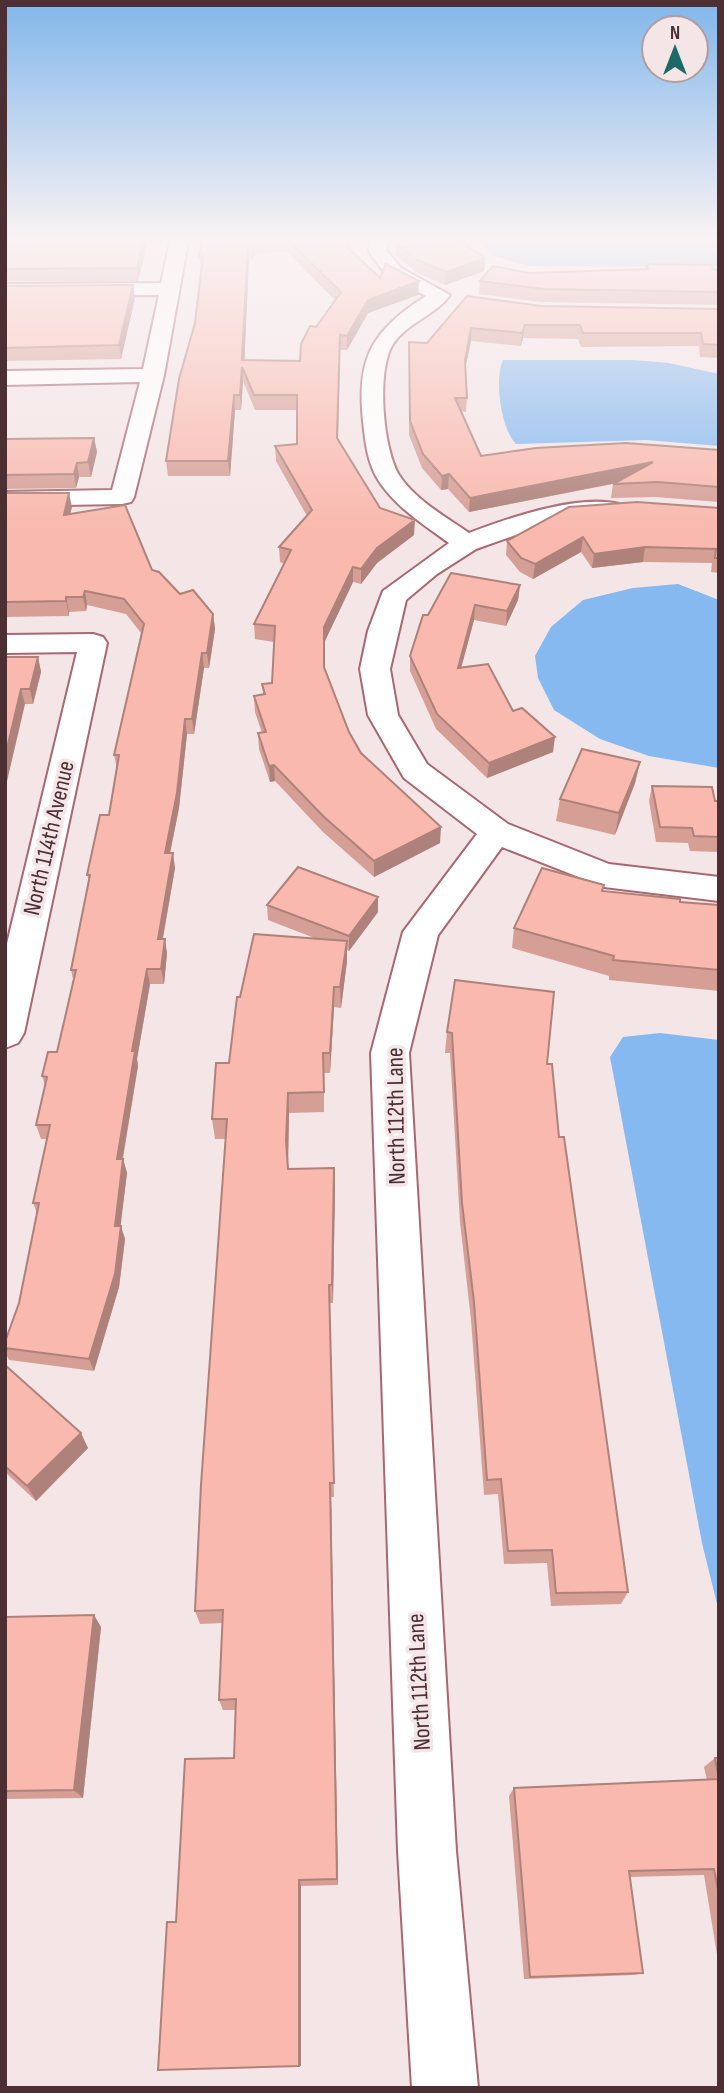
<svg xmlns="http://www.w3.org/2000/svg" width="724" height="2093" font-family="'Sofia Sans Condensed',sans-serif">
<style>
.water{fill:#86b9ef}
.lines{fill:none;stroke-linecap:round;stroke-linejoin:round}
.minor-casing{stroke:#a96771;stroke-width:4}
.minor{fill:#fff;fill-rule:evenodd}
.wall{fill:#d69f96;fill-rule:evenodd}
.shaded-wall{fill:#ae827a}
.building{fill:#f9b9ae;stroke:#ae827a;stroke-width:2;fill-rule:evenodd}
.labels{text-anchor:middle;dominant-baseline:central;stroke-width:7;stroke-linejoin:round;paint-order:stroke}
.street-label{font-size:24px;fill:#4c2f33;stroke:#f4e5e6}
</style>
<rect width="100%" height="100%" fill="#f4e5e6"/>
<path class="water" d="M481 237H719V267L528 266 493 256 479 241Z
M503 360H633L669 363 719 374V446L646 440 516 444C501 429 494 380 503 360Z
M678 584 719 600V768L649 756 600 739 554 710 538 678 535 656 551 627 583 600 633 588Z
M660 1033 719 1040V1612L702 1543 610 1057 623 1037Z"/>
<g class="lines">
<defs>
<path id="minor" d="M171 237H189L164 375 134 497 131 502 122 504 5 506V492L112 490 140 382 5 385V371L143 369 159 295 5 296V284L161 283Z
M370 237H388L387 251 401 268 450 295C436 315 408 322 393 344 376 370 383 449 399 475 415 500 446 517 469 533 508 518 579 494 619 504L623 509 619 514 610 517 541 526 476 549 437 574 406 600 390 669 398 715 427 764 508 824 609 864 719 877V901L604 887 502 847 438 935 409 1053 456 1851 478 2088H412L398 1851 371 1053 403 932 477 834 404 778 368 715 360 669 368 631 383 591 449 543C424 525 394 506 377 478 367 461 365 440 363 421 356 357 373 330 426 296L387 276 369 252Z
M93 634 103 637 107 643 24 1033 18 1043 5 1048V952L77 652 5 653V635Z"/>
</defs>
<use href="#minor" class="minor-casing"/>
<use href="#minor" class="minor"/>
</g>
<path class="wall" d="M5 237H149L138 281H5Z
M202 237H348V248L380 278 418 295 368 313 347 350H340L338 439 380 508 414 535 377 563 361 584 353 582 324 643V668L349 732 361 753 440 843 374 877 323 832 275 781 270 782 259 749 258 733H262L255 712 254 696 263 694 262 684 272 683 274 642 255 639 254 624 284 564 280 562 279 547 307 516 276 461 275 446 297 444V410H255L243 381 241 410H235L230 476H168L166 461 195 323 201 270 199 257ZM287 252 335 300 316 327 300 361 244 360 249 258 253 261 255 253Z
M396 242 485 258 484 271 445 285 417 273 395 255Z
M646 264 719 270V305L542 302 479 294 480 281 529 273 645 269Z
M133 285 135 298 121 359 5 361V286Z
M467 296 541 306 719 309V358L700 357 699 346 581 347 578 339 523 338 521 346 471 341 465 368 467 398 466 412 461 411 481 456 719 450V502L655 497 611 498 613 484 469 512 448 489 441 490 422 468 409 435V356L427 343Z
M94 438 97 452 91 477H79L76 488 5 489V439Z
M5 493 72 507 70 514 152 570 180 594 213 614 215 629 209 668H204L194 734H187L179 808 170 853 175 868 163 939 167 953 164 984H150L137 1059 138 1066 123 1159 127 1173 120 1226 125 1239 119 1287 94 1371 9 1360 5 1352V1342L19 1303 37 1213 33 1203 47 1139H41L36 1125 45 1085 42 1076 57 1052 73 979 71 970 89 881 87 875 109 815 117 769 114 755 141 633 126 614 87 605 86 611 69 612V616L5 617Z
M719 508V573L711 572 712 563 643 562 592 568 581 552 533 579 520 572 506 555 507 541Z
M520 585 518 600 506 626 474 620 461 668 513 711 553 752 487 778 436 729 410 671V656L428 615Z
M5 657H38L41 672 33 704H25Z
M640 762 635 783 615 835 556 821 560 799Z
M652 786 719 801V852L690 851 688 843 656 842 649 801Z
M603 891 680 902 719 905V991L609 980V976L512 948 514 928Z
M378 897V912L349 951 347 950V961L341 1008 334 1007 330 1073H324V1112L289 1113 288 1169 334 1168 335 1187 333 1303H330L334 1497H331L338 1885 301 1886V2066L176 1922 234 1758 235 1710H223L219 1700 223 1623 200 1624 195 1611 226 1139H215L212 1119 229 1063 240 997 317 939 268 920 267 905Z
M455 980 547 1064 628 1592 621 1604 551 1606 547 1563 504 1564 498 1494 484 1495 471 1320 460 1222 450 1053H445L447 1032Z
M5 1365 88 1448 36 1501 5 1472Z
M5 1617 101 1627 83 1798 5 1799Z
M715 1758H719V1967L704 1875 630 1877 643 1973 634 1975 524 1979 509 1796 514 1788 707 1780 704 1767Z"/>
<path class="shaded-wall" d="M144 237H149L138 281 137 268Z
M254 239 255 253 253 261V247Z
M248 245 249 258 244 371 242 360Z
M485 258 484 271 445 285 446 272Z
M419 281 418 295 368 313 347 350V336L368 300Z
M133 285 135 298 121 359 119 345Z
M525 325 523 338 521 346 522 333Z
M471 328V341L464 374 465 361Z
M242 367 243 381 241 410 240 395Z
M234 395 235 410 230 476 228 461Z
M94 438 97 452 91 477 88 462Z
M653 462 651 476 469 512 470 498Z
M77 463 79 477 76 488 74 474Z
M449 474 448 489 441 490 442 476Z
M69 493 72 507 66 529 64 515Z
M415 520 414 535 377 563 361 584V569L377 548Z
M583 537 581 552 533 579 535 564Z
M645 547 643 562 592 568 594 554Z
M353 567V582L324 643V627Z
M520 585 518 600 506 626 507 611Z
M85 591 87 605 86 611 83 597Z
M66 597 69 612V616L66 601Z
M475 605 474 620 457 683 458 668Z
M213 614 215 629 209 668 207 653Z
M202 653 204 668 194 734 192 719Z
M38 657 41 672 33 704 30 689Z
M21 689 25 704 5 790V757Z
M185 719 187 734 179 808 167 868 165 853Z
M555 737 553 752 487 778 489 763Z
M640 762 635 783 615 835 619 813Z
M274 765 275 781 270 782 269 766Z
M441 827 440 843 374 877V861Z
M173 853 175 868 160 953 158 939Z
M378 897V912L349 951V936Z
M165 939 167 953 164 984 161 969Z
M347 941V961L341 1008 340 987Z
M147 969 150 984 137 1059 138 1066 120 1173 117 1159 132 1051Z
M334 987V1007L330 1073V1053Z
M288 1093 289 1113 288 1161 289 1188 286 1141Z
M123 1159 127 1173 119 1239 115 1226Z
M334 1168 335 1187 333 1303 332 1285Z
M121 1226 125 1239 119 1287 94 1371 89 1359Z
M81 1433 88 1448 36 1501 27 1486Z
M330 1483 331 1497 338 1885 337 1879Z
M94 1615 101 1627 83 1798 74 1790Z
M299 1880 301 1886V2066H299Z"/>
<path class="building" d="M5 237H144L137 268 5 269Z
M202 237H348V248L380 278 386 264 419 281 368 300 347 336 340 335 337 438 380 508 415 520 377 548 361 569 353 567 324 627V667L349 732 361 753 441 827 374 861 323 816 274 765 269 766 258 733 266 732 254 696 265 694 262 684 272 683 275 626 254 624 291 550 279 547 312 510 275 446 297 444V395H254L242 367 240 395H234L228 461H166L179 379 195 323 203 256 199 257ZM254 239H287L341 292 316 327 310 326 301 344 300 361 242 360 248 245 253 247Z
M398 237H453L485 258 446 272 417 260 396 242Z
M646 264 711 265 713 269 719 270V292L544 289 480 281 493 266 529 273 648 269Z
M133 285 119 345 5 348V286Z
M467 296 541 306 719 309V345L703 344 701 333H583L580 325H525L522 333 471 328 465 361 467 398H455L481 456 536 448 626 443 719 450V487L658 482 613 484 653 462 470 498 449 474 442 476 423 454 410 421 409 342 427 343Z
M94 438 88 462 77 463 74 474 5 475V439Z
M5 493H69L64 515 125 505 152 570 159 572 180 594 193 590 213 614 207 653H202L192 719H185L177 793 165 853H173L158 939H165L161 969H147L132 1051H135L117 1159H123L115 1226H121L115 1274 89 1359 5 1348V1342L19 1303 39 1203H33L50 1125H36L47 1077 42 1076 48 1052H57L76 970H71L90 875H87L100 815H109L119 755H114L144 624 124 599 85 591 83 597H66V601L5 602Z
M637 502 719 508V558H715L716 549 645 547 594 554 583 537 535 564 521 558 507 541 569 507Z
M451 573 520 585 507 611 475 605 458 668 488 664 513 711 522 708 555 737 489 763 437 714 410 656 423 615H428Z
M5 657H38L30 689H21L5 757Z
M582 749 640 762 619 813 560 799Z
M652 786 712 787 715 801H719V837L694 836 692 828 660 827Z
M298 867 378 897 349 936 267 905Z
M542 868 604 885 602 891 680 899V902L719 905V970L613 960 614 956 514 928Z
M254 934 347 941 340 987H334L330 1053H323L324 1092 288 1093 286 1141 288 1169 334 1168 332 1285H329L334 1483H330L337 1879 299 1880V2066L158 2070 167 1922H176L185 1759 234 1758 236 1699 219 1700 223 1610 195 1611 201 1485 227 1119H212L216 1063H229L237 997H240Z
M455 980 554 992 547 1064H552L559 1137H564L628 1592 556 1593 552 1550 508 1551 501 1479 487 1480 474 1302 462 1203 452 1033 447 1032Z
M5 1365 81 1433 27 1486 5 1466Z
M94 1615 74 1790 5 1791V1617Z
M715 1758H719V1895L714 1869 629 1871 643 1973 530 1977 514 1788 719 1779Z"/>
<linearGradient id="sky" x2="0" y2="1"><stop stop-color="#81b6eb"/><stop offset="0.45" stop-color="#faf3f4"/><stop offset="1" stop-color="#faf3f4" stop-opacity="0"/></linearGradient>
<rect width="724" height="530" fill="url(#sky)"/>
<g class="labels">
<g class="street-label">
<text transform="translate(49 838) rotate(-77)">North 114th Avenue</text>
<text transform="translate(396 1116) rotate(-91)">North 112th Lane</text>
<text transform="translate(419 1682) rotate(-93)">North 112th Lane</text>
</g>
</g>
<rect width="724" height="2093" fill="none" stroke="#4c2f33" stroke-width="14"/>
<g transform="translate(675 49)"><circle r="33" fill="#f4e5e6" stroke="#b19c9e" stroke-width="2"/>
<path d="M0-5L12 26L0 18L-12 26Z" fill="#1d6965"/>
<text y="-10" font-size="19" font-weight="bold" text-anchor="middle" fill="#4c2f33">N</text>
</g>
</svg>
